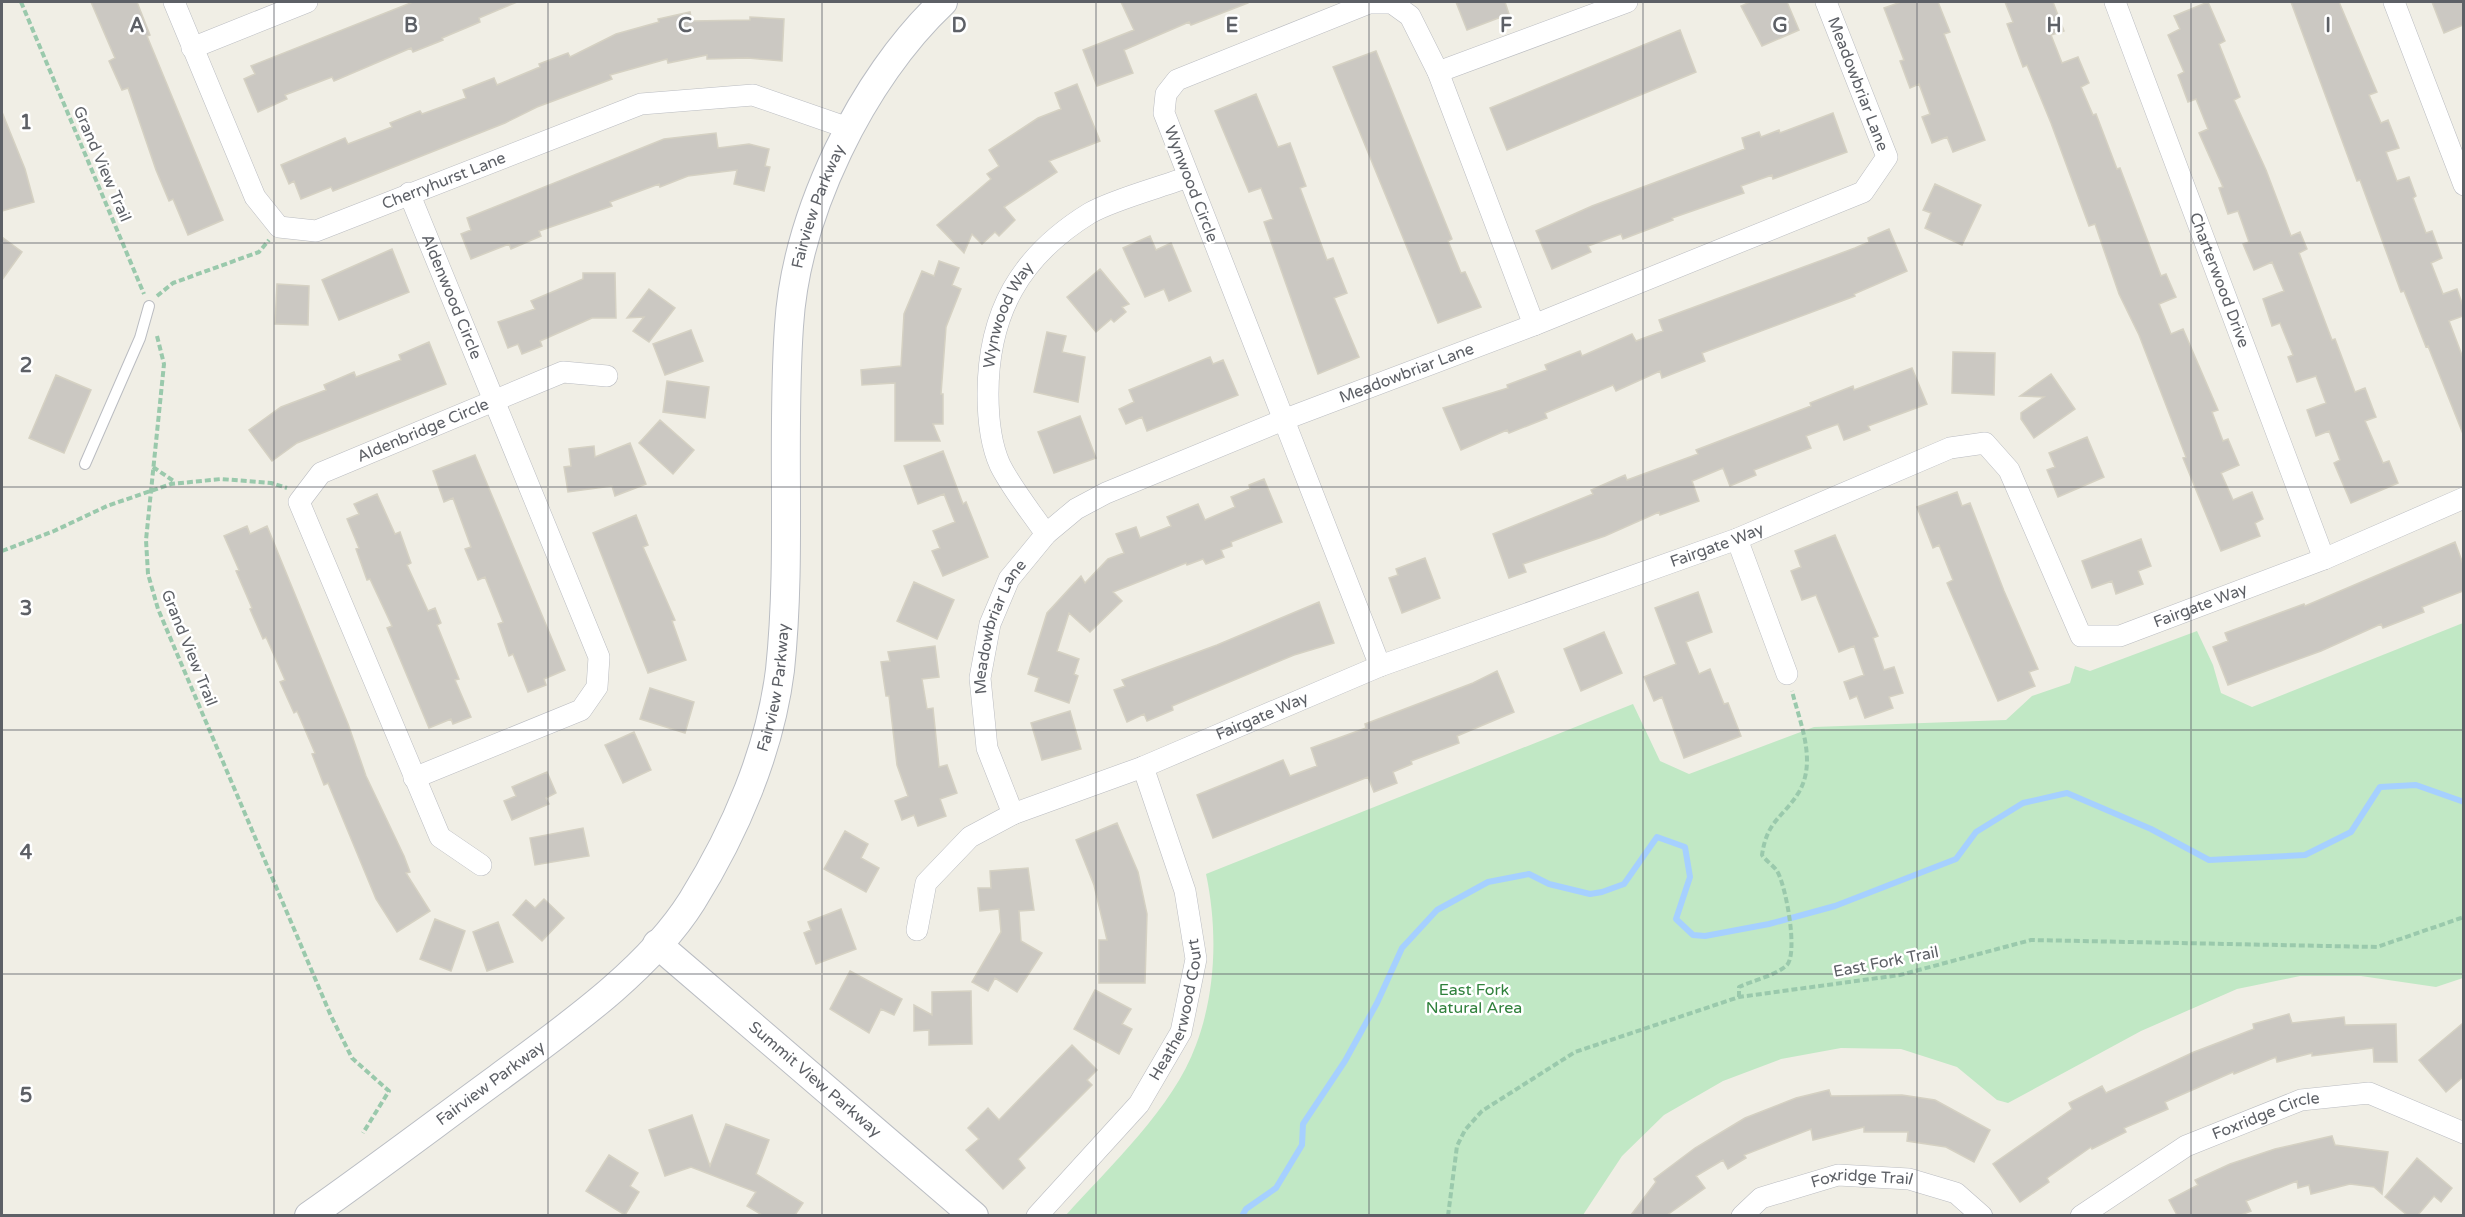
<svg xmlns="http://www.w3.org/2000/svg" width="2465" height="1217" font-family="'Varela Round',sans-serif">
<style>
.green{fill:#c1e8c5}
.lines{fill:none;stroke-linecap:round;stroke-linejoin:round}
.stream{stroke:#a6d0ff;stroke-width:6}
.building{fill:#cbc8c2;stroke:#d5d1c3;stroke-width:1.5}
.lane-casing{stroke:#babcc1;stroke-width:12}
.street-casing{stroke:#babcc1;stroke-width:22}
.secondary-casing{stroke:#babdc3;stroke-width:30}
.path{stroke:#9ac9ac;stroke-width:4;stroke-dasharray:6 3;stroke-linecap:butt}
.lane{stroke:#fff;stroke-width:10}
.street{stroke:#fff;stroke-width:21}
.secondary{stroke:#fff;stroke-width:28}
.grid{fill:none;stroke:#5d6066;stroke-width:1.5;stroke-opacity:0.55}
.labels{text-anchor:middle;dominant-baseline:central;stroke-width:5;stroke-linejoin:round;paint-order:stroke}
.street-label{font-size:16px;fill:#5d6066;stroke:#fff}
.park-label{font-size:16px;fill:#30813c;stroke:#fff}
.grid-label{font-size:20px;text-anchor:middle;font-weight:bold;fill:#5d6066;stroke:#fff;stroke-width:5;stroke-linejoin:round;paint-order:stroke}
</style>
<rect width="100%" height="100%" fill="#f0eee5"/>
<path class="green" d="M2463 623V978L2436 987 2361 976H2300L2237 989 2141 1031 2008 1103 1997 1100 1957 1067 1901 1049 1841 1048 1781 1059 1723 1081 1664 1115 1622 1156 1583 1215H1066C1110 1166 1173 1108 1196 1045 1216 992 1218 930 1206 874L1633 704 1660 761 1689 774 1814 727 2006 720 2032 696 2070 683 2075 666 2090 671 2197 631 2213 665 2221 693 2252 707Z"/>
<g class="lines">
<path class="stream" d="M1242 1216 1246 1209 1276 1188 1302 1145 1303 1124 1345 1061 1377 1003 1402 948 1437 910 1488 882 1529 874 1549 884 1590 894 1602 892 1624 884 1657 837 1685 847 1690 877 1676 919 1693 935 1705 936 1769 924 1835 906 1956 859 1976 832 2023 803 2067 793 2151 829 2209 860 2305 855 2351 832 2380 787 2416 785 2464 802"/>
</g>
<path class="building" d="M91 2H137L150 35 147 36 223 220 188 235 173 199 169 201 156 170 128 88 122 90 109 61 115 58Z
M413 2H517L479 18 480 22 442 38 443 40 413 52 411 48 334 81 332 77 285 95 287 99 258 112 244 79 255 74 251 66Z
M1121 2H1248V3L1191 25 1189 22 1124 50 1133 73 1097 86 1083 50 1134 30Z
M1456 2H1505L1509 14 1467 30Z
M1750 2H1787L1799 30 1762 46 1741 6Z
M1901 2H1938L1950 32 1944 34 1985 140 1953 152 1947 137 1932 143 1922 117 1930 114 1919 84 1910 88 1900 61 1904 60 1884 8Z
M2005 2H2053L2064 31 2051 35 2062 63 2078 57 2089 83 2081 87 2093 115 2096 114 2117 169 2120 168 2161 276 2166 274 2176 297 2159 304 2171 334 2183 329 2218 410 2212 412 2223 441 2228 439 2239 465 2221 473 2233 500 2252 492 2263 519 2255 523 2260 536 2221 551 2183 458 2186 457 2139 335 2119 294 2095 224 2089 226 2051 123 2027 65 2023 67 2007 24 2013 22Z
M2208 2 2225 41 2219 44 2240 97 2234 100 2266 170 2291 236 2300 232 2307 249 2299 253 2332 340 2335 339 2355 392 2365 388 2376 417 2365 421 2383 463 2389 461 2398 483 2351 503 2334 463 2340 460 2329 431 2316 436 2307 410 2326 403 2316 376 2297 382 2288 357 2293 355 2280 323 2272 326 2263 299 2284 291 2272 262 2254 270 2243 244 2249 242 2238 211 2228 214 2219 188 2223 187 2199 133 2208 129 2196 99 2188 102 2178 75 2184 72 2168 35 2180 29 2174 16Z
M2291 2H2339L2377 92 2369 95 2381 123 2388 120 2399 148 2386 152 2397 181 2409 177 2416 196 2413 198 2426 233 2432 231 2442 258 2431 263 2443 294 2457 289 2463 306V316L2449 321 2463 358V434L2428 346 2426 347 2404 291 2401 292 2360 180 2357 181Z
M2432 2H2463V25L2444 33Z
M690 12 692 21 750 20V17L784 19 782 61 748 58 707 59V55L668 63 667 59 610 75 612 79 537 107 505 123 333 191 331 187 301 199 294 181 289 184 281 165 345 138 348 144 392 127 390 123 420 111 422 114 466 98 463 90 494 78 497 85 540 67 539 64 568 53 570 57 616 34 659 22 658 19Z
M1680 30 1696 72 1507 150 1490 108Z
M1376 51 1452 239 1448 241 1461 273 1465 272 1481 307 1438 323 1333 67Z
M1077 84 1100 141 1049 161 1057 172 1004 207 1015 220 999 236 995 232 982 244 972 234 964 253 937 225 991 179 987 174 999 166 989 150 1038 118 1061 109 1055 93Z
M1256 94 1278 147 1290 143 1306 186 1300 188 1327 260 1333 258 1347 293 1334 298 1359 357 1318 374 1264 222 1273 219 1261 188 1249 192 1215 111Z
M2 112 25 169 34 202 2 211Z
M1833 113 1847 152 1773 179 1772 175 1741 186 1744 193 1672 218 1673 220 1623 239 1621 234 1588 246 1591 252 1552 269 1536 231 1592 206 1745 149 1742 138 1759 132 1761 137 1779 130 1780 133Z
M716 133 718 148 749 144 769 149 765 166 770 167 764 191 734 184 737 170 688 176 660 187 659 184 610 202 612 206 539 231 541 236 511 249 509 244 471 259 461 234 471 230 467 218 664 139Z
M1935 184 1981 205 1962 245 1925 228 1931 213 1923 210Z
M1889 229 1907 271 1854 294 1855 296 1702 353 1705 361 1662 378 1660 371 1616 391 1613 385 1545 413 1547 418 1509 433 1507 430 1461 450 1443 408 1508 388 1507 385 1547 370 1545 365 1580 351 1582 356 1632 334 1636 341 1663 331 1659 320 1855 248 1869 242 1868 238Z
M1150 236 1156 250 1171 243 1191 291 1169 301 1164 289 1145 297 1123 248Z
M2 237 22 252 2 280Z
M392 249 409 292 339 320 322 280Z
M939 261 959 268 952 285 961 289 946 327 941 394H943V424H933L940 441H895V383L862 385 861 370 901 366 904 314 922 271 934 276Z
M1100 269 1129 304 1122 307 1126 312 1114 322 1111 319 1096 332 1067 297Z
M583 273H615L616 318H592L540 341 542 346 522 354 518 344 508 348 498 322 535 309 531 301 583 279Z
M277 284 309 286 308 325 275 324Z
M649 289 675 308 649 342 633 331 644 317 627 318Z
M691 330 703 361 665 375 653 344Z
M1047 332 1066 336 1062 352 1085 357 1078 402 1034 392Z
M429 342 446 384 297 443 272 461 249 430 281 407 326 390 324 385 354 372 356 377 401 360 399 355Z
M1953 352 1995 353 1994 395 1952 393Z
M1210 357 1213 364 1223 360 1238 395 1147 431 1142 417 1126 424 1119 409 1134 402 1129 390Z
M1912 368 1927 404 1868 426 1870 430 1844 440 1838 424 1806 436 1811 448 1754 470 1756 475 1730 486 1723 468 1692 481 1699 501 1660 515 1659 512 1605 536 1523 564 1526 572 1509 578 1493 534 1593 494 1591 490 1625 475 1627 480 1698 454 1696 450 1811 406 1810 403 1853 386 1854 390Z
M2051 374 2075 409 2034 438 2021 419V413L2044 397 2020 396Z
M56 375 91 390 64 453 29 438Z
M667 381 709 387 705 418 663 412Z
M1080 416 1096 458 1054 473 1038 432Z
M660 420 694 450 673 474 639 443Z
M2087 437 2104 477 2058 497 2047 470 2055 467 2049 453Z
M630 443 646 484 615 496 612 486 568 492 564 467 571 466 569 449 594 446 595 457Z
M943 451 963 504 966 502 988 557 943 576 932 551 940 548 933 531 955 522 944 494 918 504 904 466Z
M475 455 565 670 544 679 546 685 528 692 513 654 509 656 498 624 503 622 485 577 478 580 465 549 471 547 453 498 444 502 433 471Z
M1264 479 1282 522 1231 542 1232 546 1221 550 1224 557 1206 564 1203 559 1187 565 1186 563 1113 592 1122 601 1090 632 1069 613 1057 651 1079 659 1074 674 1078 676 1069 703 1035 691 1039 678 1028 674 1047 613 1081 576 1085 583 1108 559 1124 553 1116 534 1136 527 1140 538 1171 526 1167 517 1198 504 1205 520 1235 507 1231 497 1250 489 1249 485Z
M1957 492 1962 506 1970 503 2004 591 2038 669 2029 672 2035 686 1998 701 1947 583 1953 580 1939 545 1933 548 1917 507Z
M377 494 395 534 400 532 411 563 407 565 428 611 435 608 441 623 437 625 459 679 455 680 471 717 453 724 451 719 429 728 387 628 392 626 370 579 367 580 356 549 359 548 347 519 359 514 354 504Z
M636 515 648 545 643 547 675 620 672 621 686 660 648 673 593 533Z
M247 526 250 534 267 526 348 724 366 776 404 856 410 872 406 873 430 911 397 932 376 899 328 783 324 785 312 754 315 753 297 711 294 713 280 682 285 680 266 637 263 639 250 609 252 608 236 571 239 570 224 536Z
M1835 535 1878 636 1873 638 1884 670 1894 667 1903 693 1889 697 1893 708 1865 718 1857 696 1850 699 1844 682 1864 675 1854 646 1839 652 1816 595 1802 600 1791 571 1801 567 1795 551Z
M2141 539 2151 566 2138 571 2143 584 2116 594 2112 581 2092 588 2082 561Z
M2455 542 2463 564V591L2422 607 2424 612 2383 628 2381 624 2321 651 2228 685 2213 647 2228 641 2225 633 2304 604 2305 606Z
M1425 558 1440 598 1402 613 1389 578 1398 575 1396 569Z
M914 582 954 600 937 639 897 621Z
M1698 592 1712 632 1686 642 1699 674 1710 669 1724 704 1728 703 1741 736 1684 758 1662 697 1654 701 1644 677 1676 664 1655 608Z
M1319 602 1334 643 1294 655 1172 706 1173 710 1147 721 1144 714 1127 722 1114 690 1125 686 1122 680 1217 645Z
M1604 632 1622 673 1581 691 1564 649Z
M935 646 939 677 922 679 927 709 933 708 939 767 947 765 957 793 940 799 946 816 918 826 914 815 902 820 895 801 908 796 897 765 889 696H886L881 662 890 661 888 652Z
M1497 671 1514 712 1457 736 1459 743 1411 761 1412 764 1393 772 1397 783 1374 792 1368 777 1213 838 1197 795 1283 760 1290 776 1317 766 1311 748 1366 728 1365 724 1473 683Z
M650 688 694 702 685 733 640 719Z
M1070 711 1081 749 1042 760 1031 723Z
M634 732 651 770 623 783 605 745Z
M547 772 556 793 546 798 549 804 512 820 504 801 516 796 512 787Z
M1117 823 1138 872 1147 914 1145 983H1099V940H1107L1094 885 1076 840Z
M583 828 589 856 535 865 530 838Z
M845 831 868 844 861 858 879 868 866 892 824 869Z
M1028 868 1034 910 1019 911 1021 941 1042 953 1017 992 995 978 988 991 972 982 1001 932 999 909 980 911 978 888H991L990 871Z
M544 899 564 918 542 941 513 915 526 900 535 908Z
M841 909 856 949 816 964 804 933 811 930 808 922Z
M435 919 465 931 451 971 420 959Z
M498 922 513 962 487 971 473 932Z
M850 971 902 999 894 1015 881 1009 869 1033 830 1009Z
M1095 990 1131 1009 1122 1024 1132 1029 1119 1054 1074 1029Z
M971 991 972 1044 929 1045V1030L914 1031V1005L932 1015V992Z
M2289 1014 2292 1023 2344 1017 2345 1025 2396 1024 2397 1062H2374L2373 1048 2312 1056V1053L2277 1062 2276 1057 2234 1074 2233 1072 2165 1102 2168 1109 2124 1128 2126 1132 2092 1149 2091 1147 2047 1178 2049 1182 2020 1202 1993 1164 2072 1109 2069 1103 2102 1086 2106 1093 2194 1052 2254 1029 2253 1024Z
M2463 1023V1077L2446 1092 2419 1060Z
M1072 1045 1097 1070 1087 1080 1092 1085 1018 1159 1025 1168 1003 1189 966 1150 979 1139 968 1128 988 1108 999 1120Z
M1829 1090 1831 1096 1902 1095 1935 1100 1990 1130 1974 1162 1946 1147 1907 1141 1908 1132H1864V1127L1813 1140 1811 1129 1744 1155 1746 1158 1728 1169 1723 1160 1696 1176 1705 1188 1667 1215H1631L1656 1182 1654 1179 1695 1148 1745 1118 1796 1098Z
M692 1115 710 1166 726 1124 769 1140 756 1174 803 1203 795 1215H762L747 1206 756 1192 691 1167 665 1176 649 1130Z
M2332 1136 2335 1145 2388 1152 2382 1194 2374 1187 2350 1184 2311 1194 2309 1185 2298 1188 2297 1181 2246 1201 2251 1211 2241 1215H2177L2169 1200 2198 1185 2195 1180 2230 1164 2275 1149Z
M609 1155 638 1173 630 1186 639 1192 625 1215 586 1191Z
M2417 1158 2452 1188 2441 1202 2434 1196 2418 1215H2407L2385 1197Z"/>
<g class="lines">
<defs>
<path id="lane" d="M85 464 140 338 149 306"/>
<g id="street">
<path id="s1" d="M174 2 255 197 279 227 316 231 641 104 753 95 848 128"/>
<path id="s2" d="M2115 2 2324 559"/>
<path d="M2394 2 2464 185"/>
<path d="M192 48 307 2"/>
<path d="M1438 72 1627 2"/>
<path id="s3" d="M409 193 599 657 597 687 581 710 414 778"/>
<path id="s4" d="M1046 534C1031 512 1012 489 1000 465 991 445 988 416 988 394 988 313 1020 256 1090 213 1112 200 1161 187 1188 177"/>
<path d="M1737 539 1787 674"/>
<path d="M1380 666 1164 113 1166 94 1177 80 1369 3H1392L1410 16 1438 72 1534 325"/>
<path id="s5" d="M1013 814 987 748 980 678 990 624 1009 579 1046 534 1076 509 1106 493 1283 420 1534 325 1863 192 1887 157 1826 2"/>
<path id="s6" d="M481 865 440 837 299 502 321 473 563 372 607 376"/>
<path id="s7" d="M917 930 926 883 970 837 1013 814 1143 767 1380 666 1737 539 1950 448 1985 443 2009 470 2081 636H2120L2324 559 2464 498"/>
<path id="s8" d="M1037 1216 1139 1104 1181 1032 1196 959 1185 891 1143 767"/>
<path id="s9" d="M1742 1216 1761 1198 1838 1175 1909 1179 1956 1193 1982 1216"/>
<path id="s10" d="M2081 1216 2186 1146 2301 1100 2369 1093 2464 1133"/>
</g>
<g id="secondary">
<path id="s11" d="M657 944 974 1216"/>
<path id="s12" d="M309 1216C373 1171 435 1124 498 1078 564 1029 648 971 692 901 735 832 770 751 780 670 792 556 781 440 789 326 796 214 862 78 943 2"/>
</g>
</defs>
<use href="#lane" class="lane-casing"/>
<use href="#street" class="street-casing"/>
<use href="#secondary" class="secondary-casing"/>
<path class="path" d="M21 2 144 294
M157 296 173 283 259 252 269 240
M157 336 164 364 146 540 148 574 158 609 331 1016 352 1058 389 1091 363 1133
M153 467 175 482
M2 551 54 531 107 506 171 484 221 479 271 483 287 488
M1739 997V987C1754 980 1774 976 1786 966 1799 956 1786 885 1777 871 1774 866 1766 861 1762 855 1767 820 1783 818 1799 792 1817 761 1800 723 1792 691
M1448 1216 1457 1146 1465 1130 1482 1111 1575 1052 1739 997 1900 975 2031 940 2377 947 2464 917"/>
<use href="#lane" class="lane"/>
<use href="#street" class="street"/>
<use href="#secondary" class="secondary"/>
</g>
<path class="grid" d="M274 2V1216M548 2V1216M822 2V1216M1096 2V1216M1369 2V1216M1643 2V1216M1917 2V1216M2191 2V1216M2 243H2464M2 487H2464M2 730H2464M2 974H2464"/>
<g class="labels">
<g class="street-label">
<text transform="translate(1858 84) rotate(69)">Meadowbriar Lane</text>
<text transform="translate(102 164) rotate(67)">Grand View Trail</text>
<text stroke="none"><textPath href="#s1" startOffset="424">Cherryhurst Lane</textPath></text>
<text transform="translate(1191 184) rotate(69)">Wynwood Circle</text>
<text stroke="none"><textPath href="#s12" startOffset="1215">Fairview Parkway</textPath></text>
<text stroke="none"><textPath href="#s2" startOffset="297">Charterwood Drive</textPath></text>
<text stroke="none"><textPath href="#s3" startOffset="112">Aldenwood Circle</textPath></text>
<text stroke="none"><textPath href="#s4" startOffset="238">Wynwood Way</textPath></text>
<text stroke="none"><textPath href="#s5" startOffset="700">Meadowbriar Lane</textPath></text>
<text stroke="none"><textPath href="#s6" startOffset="560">Aldenbridge Circle</textPath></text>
<text stroke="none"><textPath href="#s7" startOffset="914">Fairgate Way</textPath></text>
<text stroke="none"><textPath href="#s7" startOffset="1544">Fairgate Way</textPath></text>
<text stroke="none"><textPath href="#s5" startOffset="196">Meadowbriar Lane</textPath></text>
<text transform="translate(189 648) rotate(68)">Grand View Trail</text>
<text stroke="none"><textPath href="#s12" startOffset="729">Fairview Parkway</textPath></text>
<text stroke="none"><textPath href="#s7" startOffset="428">Fairgate Way</textPath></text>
<text transform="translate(1886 962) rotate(-11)">East Fork Trail</text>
<text stroke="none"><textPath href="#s8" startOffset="255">Heatherwood Court</textPath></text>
<text stroke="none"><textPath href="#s11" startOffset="208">Summit View Parkway</textPath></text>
<text stroke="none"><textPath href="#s12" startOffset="225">Fairview Parkway</textPath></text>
<text stroke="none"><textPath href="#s10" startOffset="212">Foxridge Circle</textPath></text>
<text stroke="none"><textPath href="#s9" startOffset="130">Foxridge Trail</textPath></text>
</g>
<g class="park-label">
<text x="1474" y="990">East Fork<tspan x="1474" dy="18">Natural Area</tspan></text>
</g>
</g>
<g class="grid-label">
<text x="137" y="32">A</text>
<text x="411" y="32">B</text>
<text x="685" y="32">C</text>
<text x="959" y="32">D</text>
<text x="1232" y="32">E</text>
<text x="1506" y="32">F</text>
<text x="1780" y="32">G</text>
<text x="2054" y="32">H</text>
<text x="2328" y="32">I</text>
<text x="26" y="129">1</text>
<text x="26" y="372">2</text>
<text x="26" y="615">3</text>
<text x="26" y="859">4</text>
<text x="26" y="1102">5</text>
</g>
<rect width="2465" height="1217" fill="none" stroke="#5d6066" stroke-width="6"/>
</svg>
